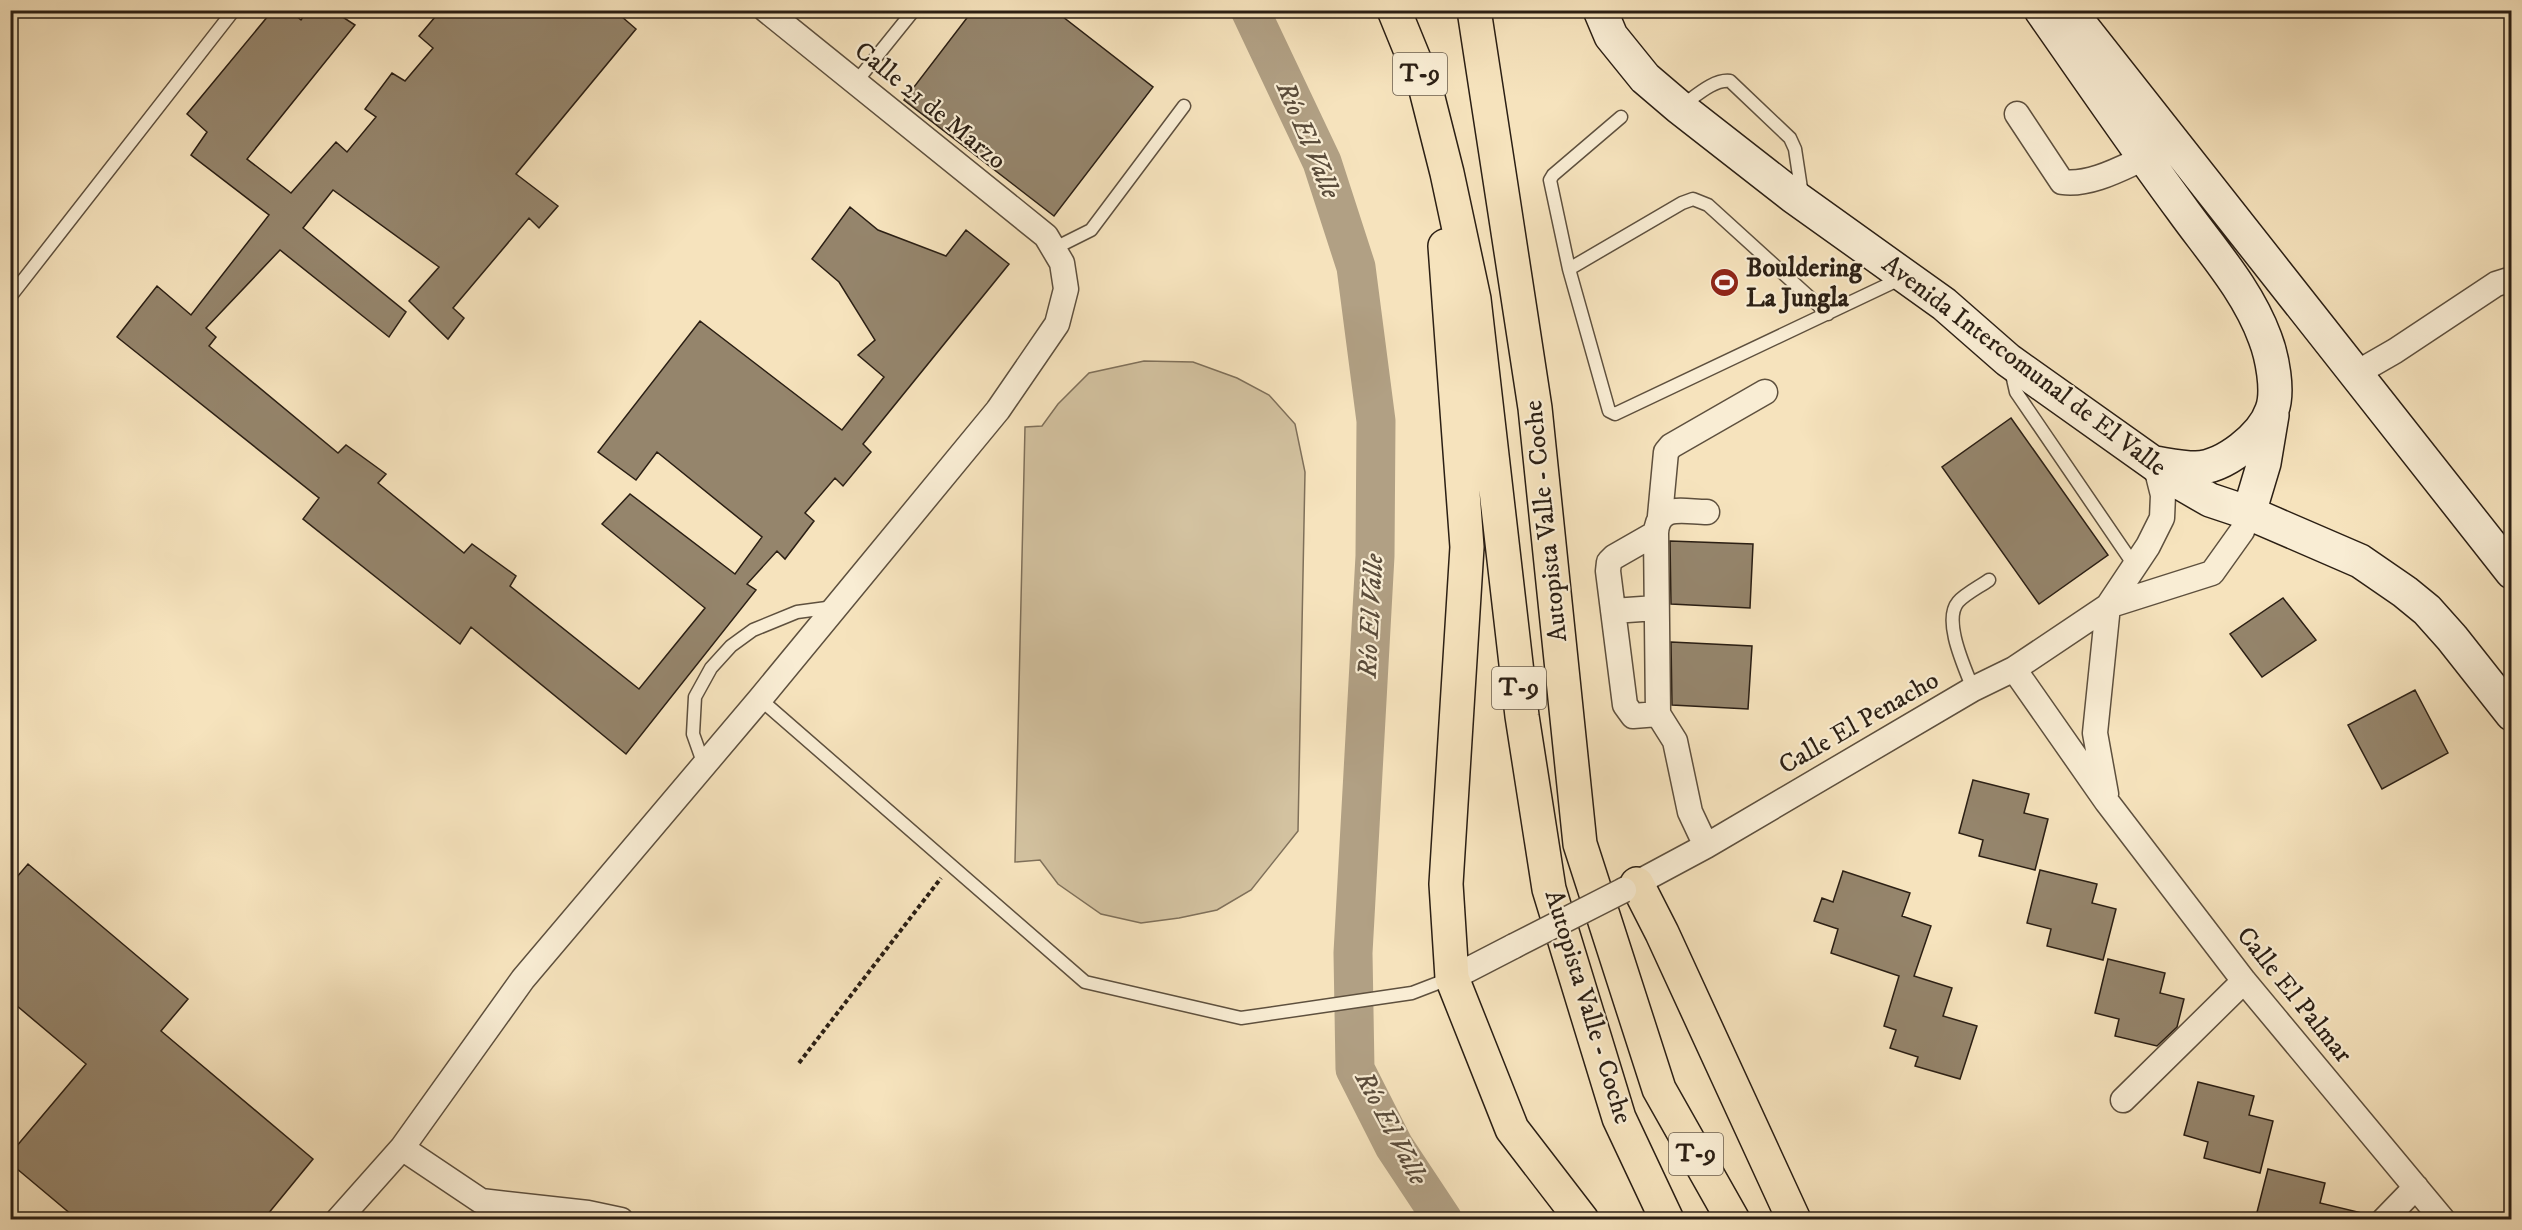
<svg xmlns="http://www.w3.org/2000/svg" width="2522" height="1230" font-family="'IM FELL DW Pica',serif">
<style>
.green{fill:#d3c2a0;stroke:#7f705a;stroke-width:1.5}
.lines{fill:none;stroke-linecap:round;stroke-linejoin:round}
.river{stroke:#b1a084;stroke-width:39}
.building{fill:#95856c;stroke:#2b1f14;stroke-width:1.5}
.lane-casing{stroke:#5e503e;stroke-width:15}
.street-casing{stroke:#5e503e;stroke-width:27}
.secondary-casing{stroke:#2b1f14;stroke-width:36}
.highway-casing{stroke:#2b1f14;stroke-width:36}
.path{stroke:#2b1f14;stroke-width:4;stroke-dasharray:4.5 3;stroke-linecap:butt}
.lane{stroke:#f9edd4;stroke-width:12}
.street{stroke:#f9edd4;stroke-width:24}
.secondary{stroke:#f9edd4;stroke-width:33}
.highway{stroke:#f6e3bd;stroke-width:33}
.street-bridge-casing{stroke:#5e503e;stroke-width:27;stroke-linecap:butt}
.street-bridge{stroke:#f9edd4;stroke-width:24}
.labels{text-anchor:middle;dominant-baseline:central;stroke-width:4.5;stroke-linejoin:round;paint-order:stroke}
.shield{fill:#f9edd4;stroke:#695d4e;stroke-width:1.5}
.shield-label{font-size:24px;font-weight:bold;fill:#2b1f14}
.street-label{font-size:26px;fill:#2b1f14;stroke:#f9edd4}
.poi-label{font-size:26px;font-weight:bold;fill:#2b1f14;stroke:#f9edd4;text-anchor:start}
.water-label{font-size:27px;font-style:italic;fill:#5a4c3b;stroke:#f9edd4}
</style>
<rect width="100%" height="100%" fill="#f6e3bd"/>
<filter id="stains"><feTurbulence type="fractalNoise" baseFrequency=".00333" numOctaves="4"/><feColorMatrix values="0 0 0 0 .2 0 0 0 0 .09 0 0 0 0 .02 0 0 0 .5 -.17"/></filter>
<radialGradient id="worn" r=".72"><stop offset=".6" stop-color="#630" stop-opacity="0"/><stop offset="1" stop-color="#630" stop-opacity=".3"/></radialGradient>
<path class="green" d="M1144 361 1193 362 1237 378 1269 395 1295 424 1305 472 1298 831 1251 890 1217 910 1179 918 1141 923 1101 914 1058 884 1040 860 1015 862 1025 427 1042 426 1058 404 1089 373Z"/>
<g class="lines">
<path class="river" d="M1250 10 1322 162 1356 267 1376 421 1375 556 1353 953 1355 1069 1394 1146 1443 1220"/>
</g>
<path class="building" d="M273 10H289L301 20 308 10H332L355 25 247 159 291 193 336 142 347 152 376 117 365 109 392 73 405 81 433 48 419 36 441 10H614L636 29 516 174 558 206 539 228 529 218 453 308 464 318 448 339 409 301 439 267 333 190 303 228 406 312 389 337 280 250 206 328 216 337 209 346 338 453 346 445 386 474 378 483 464 553 472 544 516 576 510 586 639 689 705 608 602 524 630 494 735 574 762 537 657 452 636 480 598 452 700 321 842 430 884 377 858 355 875 340 839 282 812 259 850 207 878 230 946 256 966 230 1009 264 863 444 871 452 843 486 835 478 805 513 814 521 785 559 777 551 747 584 756 590 626 754 471 627 460 644 303 519 319 498 117 337 157 286 191 315 269 215 191 155 207 132 187 114Z
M973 10H1054L1153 87 1054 216 904 100Z
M2011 418 2108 555 2039 604 1942 467Z
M1670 541 1753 544 1750 608 1671 604Z
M2283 598 2316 640 2262 677 2230 634Z
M1671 642 1752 646 1748 709 1672 705Z
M2415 690 2448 753 2382 789 2348 725Z
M1973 780 2029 794 2024 813 2048 819 2035 870 1979 856 1983 840 1959 833Z
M28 864 188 999 161 1031 313 1159 263 1220H78L10 1163V1154L86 1064 10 1000V885Z
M2040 870 2097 884 2092 903 2116 909 2103 960 2047 946 2051 929 2027 923Z
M1843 871 1910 893 1902 916 1931 926 1914 976 1952 988 1943 1016 1977 1026 1960 1079 1915 1066 1918 1057 1890 1048 1896 1030 1884 1026 1899 976 1831 953 1838 929 1814 921 1822 898 1833 902Z
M2108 959 2165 973 2160 993 2184 999 2177 1027 2157 1046 2115 1036 2119 1019 2095 1013Z
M2198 1082 2254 1096 2249 1115 2273 1121 2260 1173 2204 1158 2208 1142 2184 1135Z
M2268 1169 2325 1183 2320 1203 2362 1213 2361 1220H2255Z"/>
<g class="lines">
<defs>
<path id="lane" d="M856 82 914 10
M1680 107C1695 97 1713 79 1730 81L1790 138 1795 149 1802 195
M1621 117 1553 175 1550 180 1569 269 1609 411 1615 414 1902 278
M1053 249 1091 230 1184 106
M1569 269 1682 203 1693 199 1708 205 1828 314
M10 297 234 10
M2011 370 2016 392 2134 565
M1973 689C1966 670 1942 621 1958 602 1965 594 1979 587 1989 580
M760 699 1085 982 1241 1018 1412 993 1451 978
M704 765 693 734 695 697 711 668 731 646 753 630 797 612 834 607"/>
<path id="street" d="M2017 114 2062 182C2089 186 2120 169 2144 158
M2355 374 2395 351 2496 284 2512 279
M1660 516 1666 452 1671 446 1765 392
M1656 533 1614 557 1609 562 1608 571 1625 705 1633 716 1658 714
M1613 611 1656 608
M2014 669 2107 802 2244 981 2443 1220
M2106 794 2095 733 2108 606 2148 546 2162 518 2163 495 2155 463
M1706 846 1690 812 1675 741 1658 714 1656 533C1658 503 1684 512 1707 512
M1624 890 1706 846 1973 689 2014 669 2108 606 2212 573 2242 531 2249 513
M1452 978 1514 946
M2123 1100 2244 981
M402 1148 481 1201 588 1213 621 1220
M338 1220 402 1148 523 979 760 699 998 410 1057 324 1066 289 1062 263 1046 236 766 10
M2384 1220 2416 1187"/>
<path id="secondary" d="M1600 10 1611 36 1645 78 1679 107 1793 196 1944 304 2008 360 2184 485 2210 500 2249 513 2360 561 2405 592 2427 610 2452 638 2512 714
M2041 10C2088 77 2133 143 2181 208 2211 250 2247 289 2265 338 2272 356 2279 391 2272 410 2263 437 2224 467 2196 468 2182 468 2168 465 2155 463
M2069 10 2512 572
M2249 513 2264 463 2272 415"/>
<path id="highway" d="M1394 10 1425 86 1447 173 1474 299 1522 716 1549 889 1619 1118 1667 1220
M1474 10 1535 408 1580 844 1659 1089 1733 1220
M1445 246 1467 547 1446 884 1452 978 1512 1129 1582 1220
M1637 884 1662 933 1794 1220"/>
</defs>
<use href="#lane" class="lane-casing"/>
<use href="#street" class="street-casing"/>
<use href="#secondary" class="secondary-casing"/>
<use href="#highway" class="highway-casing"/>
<path class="path" d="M799 1063 941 878"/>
<use href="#lane" class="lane"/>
<use href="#street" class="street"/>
<use href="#secondary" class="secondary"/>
<use href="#highway" class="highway"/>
<defs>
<path id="street-bridge" d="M1514 946 1624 890"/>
</defs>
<use href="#street-bridge" class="street-bridge-casing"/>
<use href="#street-bridge" class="street-bridge"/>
</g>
<defs>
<symbol id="stadium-disc" viewBox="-11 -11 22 22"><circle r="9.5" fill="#8f2418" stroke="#f9edd4"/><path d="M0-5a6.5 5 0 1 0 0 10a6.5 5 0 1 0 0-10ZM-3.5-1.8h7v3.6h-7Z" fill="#fff"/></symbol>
</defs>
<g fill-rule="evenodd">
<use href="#stadium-disc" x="1708" y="266" width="33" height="33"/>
</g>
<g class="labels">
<g class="shield">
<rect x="1393" y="53" width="54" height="42" rx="4.5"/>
<rect x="1492" y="667" width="54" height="42" rx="4.5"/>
<rect x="1669" y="1133" width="54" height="42" rx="4.5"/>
</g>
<g class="shield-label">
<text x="1420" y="74">T-9</text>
<text x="1519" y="688">T-9</text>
<text x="1696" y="1154">T-9</text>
</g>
<g class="street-label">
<text transform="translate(930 106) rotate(39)">Calle 21 de Marzo</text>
<text transform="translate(2024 366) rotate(37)">Avenida Intercomunal de El Valle</text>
<text transform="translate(1546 521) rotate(-96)">Autopista Valle - Coche</text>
<text transform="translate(1859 723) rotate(-30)">Calle El Penacho</text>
<text transform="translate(2294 995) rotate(51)">Calle El Palmar</text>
<text transform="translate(1588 1007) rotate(73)">Autopista Valle - Coche</text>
</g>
<g class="poi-label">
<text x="1746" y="268">Bouldering<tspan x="1746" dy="30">La Jungla</tspan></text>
</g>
<g class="water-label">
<text transform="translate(1308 140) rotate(67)">Río El Valle</text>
<text transform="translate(1371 616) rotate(-87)">Río El Valle</text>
<text transform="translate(1391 1128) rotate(62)">Río El Valle</text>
</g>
</g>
<rect width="2522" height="1230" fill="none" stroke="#f6e3bd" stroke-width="36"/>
<rect x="12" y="12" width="2498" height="1206" fill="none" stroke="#2b1f14" stroke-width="3"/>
<rect x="18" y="18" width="2486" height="1194" fill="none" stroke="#2b1f14" stroke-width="1.5"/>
<rect width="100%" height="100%" filter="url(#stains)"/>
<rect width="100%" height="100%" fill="url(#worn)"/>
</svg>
